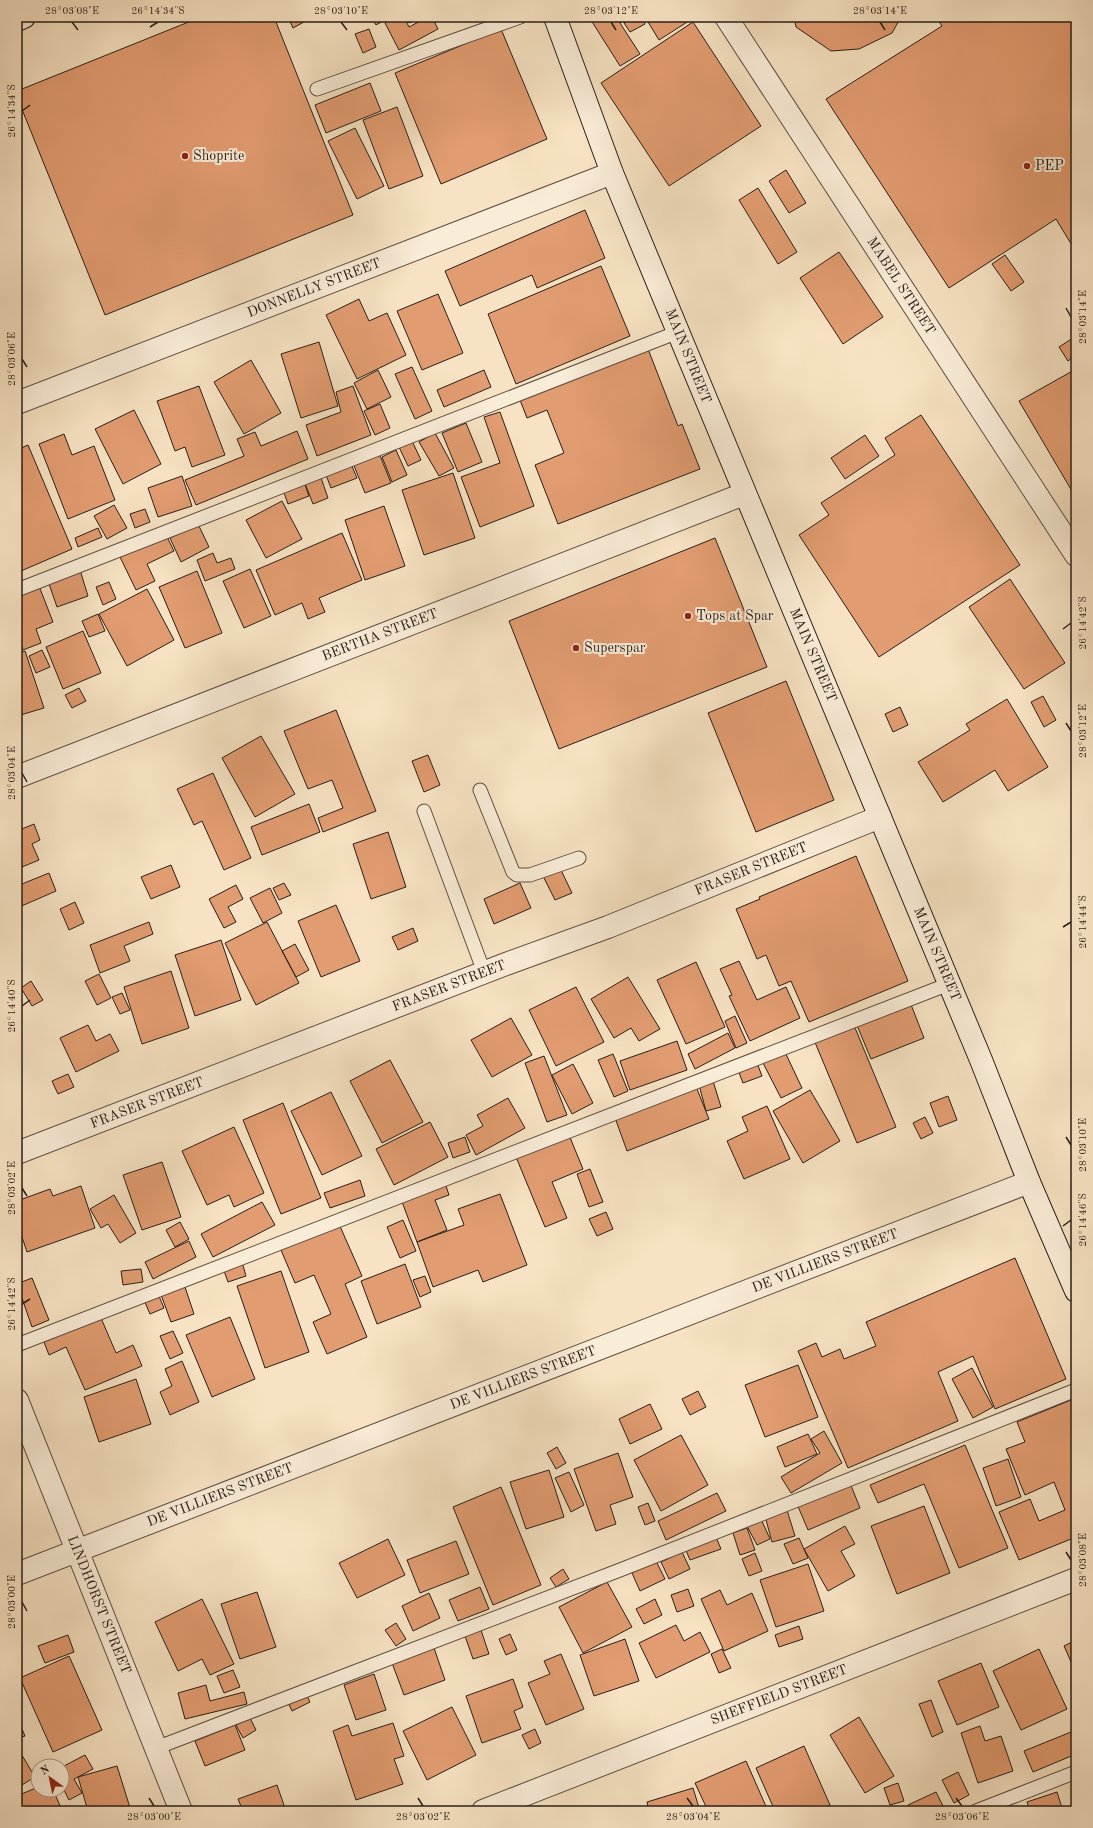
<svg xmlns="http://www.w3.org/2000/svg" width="1093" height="1828" font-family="'Old Standard TT',serif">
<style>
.building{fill:#e29c71;stroke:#291e19}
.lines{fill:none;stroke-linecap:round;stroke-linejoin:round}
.lane-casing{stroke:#5c4f44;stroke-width:15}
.street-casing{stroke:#5c4f44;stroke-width:24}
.secondary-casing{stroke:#291e19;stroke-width:24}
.lane{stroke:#faedd8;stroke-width:13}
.street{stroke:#faedd8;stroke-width:22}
.secondary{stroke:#faedd8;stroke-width:22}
.ticks{fill:none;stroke:#291e19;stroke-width:1.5}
.poi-dot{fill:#8f2418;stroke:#faedd8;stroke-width:1.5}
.labels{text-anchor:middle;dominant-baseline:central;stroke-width:4;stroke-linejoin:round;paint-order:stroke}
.poi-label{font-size:14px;fill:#291e19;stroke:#faedd8;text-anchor:start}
.street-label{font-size:14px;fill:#291e19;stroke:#faedd8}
.neatline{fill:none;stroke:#291e19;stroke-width:1.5}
.ticks-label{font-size:10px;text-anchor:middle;fill:#291e19}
</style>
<rect width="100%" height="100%" fill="#f7e3c3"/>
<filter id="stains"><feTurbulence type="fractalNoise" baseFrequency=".005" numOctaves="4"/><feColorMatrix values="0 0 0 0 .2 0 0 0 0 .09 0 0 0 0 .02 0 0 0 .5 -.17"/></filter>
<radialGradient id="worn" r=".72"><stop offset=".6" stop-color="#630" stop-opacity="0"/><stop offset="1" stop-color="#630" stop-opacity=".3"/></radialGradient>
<path class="building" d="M201 17H274L353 215 105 315 17 97V91Z
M288 17H313L293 28Z
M371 17H390L376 25Z
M396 17H404L409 27 428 17H432L438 29 399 50 385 23Z
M407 17H421L409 23Z
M457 17H469L459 21Z
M589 17H630L620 23 640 54 620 66Z
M635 17H641L645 24 630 32 624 23Z
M645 17H695L659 40Z
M794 17H901L892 33 859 49 831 51 796 27Z
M936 17H1076V252L1056 219 949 288 826 99 942 26Z
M693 22 761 126 669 186 601 83Z
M369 29 376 47 363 53 355 34Z
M501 29 547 139 441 184 395 73Z
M370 83 381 111 326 133 315 105Z
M397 107 423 176 389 189 363 120Z
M355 128 384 186 357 199 328 141Z
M786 170 806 203 789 213 769 181Z
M758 188 797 252 778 264 739 200Z
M585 210 605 258 537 288 532 275 460 306 445 271Z
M839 252 883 317 843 344 800 278Z
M1005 255 1024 282 1011 291 992 264Z
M601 266 630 336 516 384 488 314Z
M438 294 463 353 422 370 397 311Z
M359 299 369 321 387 313 406 355 357 379 326 315Z
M1076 336V355L1068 361 1059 347Z
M319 342 338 406 301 418 281 354Z
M648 349 678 426 682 424 700 469 558 524 535 465 564 453 547 410 527 418 520 400Z
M251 360 281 413 244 434 214 382Z
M412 367 432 411 415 419 395 374Z
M1076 369V498L1019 401Z
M378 370 391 397 367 409 354 383Z
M484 370 491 387 444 407 437 390Z
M199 386 225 455 192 467 185 447 175 451 157 401Z
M353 386 371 435 317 456 306 425 341 412 336 392Z
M380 404 390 428 375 435 364 411Z
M134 410 161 464 123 484 95 429Z
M500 412 534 506 480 527 461 477 500 463 484 417Z
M921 415 1020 565 879 657 799 535 829 515 821 503 895 455 885 438Z
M466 423 482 462 458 472 442 433Z
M297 431 308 459 196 505 185 480 244 456 237 439 255 432 261 446Z
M435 433 454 468 439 476 419 442Z
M64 434 72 455 94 446 115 500 68 519 39 444Z
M865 435 879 456 845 479 831 458Z
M412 441 421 460 408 466 399 447Z
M28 445 72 549 21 571 17 561V450Z
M396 450 407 475 392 482 382 457Z
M379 453 391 483 365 493 353 463Z
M351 464 357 478 331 488 326 475Z
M453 473 475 538 424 555 402 490Z
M320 475 328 498 313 504 304 481Z
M182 476 192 506 158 517 148 488Z
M304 482 309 496 288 504 283 490Z
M282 501 302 539 266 558 246 520Z
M114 505 127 528 107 539 94 516Z
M384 506 405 566 365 580 345 520Z
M145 509 150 522 135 528 130 514Z
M198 524 209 547 181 562 170 538Z
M98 528 102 537 78 547 75 538Z
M342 533 362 580 319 598 325 612 308 619 302 603 275 615 256 570Z
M166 535 174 551 147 564 155 581 136 590 120 557Z
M715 538 767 667 559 749 509 621Z
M213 553 217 563 231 558 235 569 205 581 197 560Z
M250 569 271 616 244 628 223 581Z
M80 570 88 596 57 607 48 581Z
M197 571 222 633 185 648 159 587Z
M1010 579 1065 663 1024 689 969 607Z
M109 582 116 599 103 605 96 587Z
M39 586 53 622 36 629 41 643 23 650 17 635V595Z
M147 589 174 640 127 666 99 614Z
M98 614 105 631 89 637 82 621Z
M83 631 101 673 63 689 46 647Z
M42 650 50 667 36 673 29 656Z
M25 651 44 708 17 716V654Z
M786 681 834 800 756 832 708 713Z
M79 688 86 701 72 708 65 695Z
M1043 696 1056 720 1044 727 1031 702Z
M1007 699 1048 767 1008 791 995 770 943 802 918 762 970 730 966 724Z
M900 707 908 725 893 732 885 714Z
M336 710 376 811 323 832 318 818 343 808 332 780 308 789 284 731Z
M261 736 295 794 255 817 222 758Z
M428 755 440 785 424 792 412 761Z
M213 773 251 858 224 870 202 821 194 825 177 789Z
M309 804 320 832 262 855 251 827Z
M34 824 40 840 32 844 39 860 17 869V831Z
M388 832 406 887 371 899 353 844Z
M856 856 908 981 809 1022 791 981 779 986 766 955 757 959 736 909 760 899 759 897Z
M171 865 180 887 151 899 141 877Z
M560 868 572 893 555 900 543 876Z
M49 873 56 891 17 908V886Z
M284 883 291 895 279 900 273 888Z
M520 883 531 908 494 924 484 899Z
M236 885 243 899 228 907 236 922 224 928 209 899Z
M270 888 282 913 263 923 250 898Z
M75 902 84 923 69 930 60 909Z
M336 905 360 961 321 977 298 921Z
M149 922 153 934 124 946 130 961 100 973 90 945Z
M267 922 299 983 256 1005 225 943Z
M413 928 418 941 398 950 392 937Z
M221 940 241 1000 195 1016 175 955Z
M295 944 309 970 296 977 282 951Z
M739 961 757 1000 786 987 800 1018 750 1041 729 996 732 995 720 969Z
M696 962 725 1027 686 1044 657 980Z
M171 971 189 1028 142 1044 124 987Z
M99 974 111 998 97 1005 85 981Z
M628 977 660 1029 639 1041 631 1028 614 1038 591 999Z
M31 981 43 1000 32 1006 21 988Z
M576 987 604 1042 556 1066 529 1010Z
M122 993 130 1010 120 1014 112 997Z
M910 1002 924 1038 871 1059 856 1023Z
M735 1016 747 1043 736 1048 725 1021Z
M511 1018 532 1055 492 1077 471 1040Z
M853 1023 896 1127 857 1143 814 1040Z
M88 1025 96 1041 110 1034 119 1051 76 1072 60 1038Z
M728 1033 735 1048 695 1069 688 1054Z
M677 1041 687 1070 630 1090 620 1061Z
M784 1050 802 1088 781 1098 762 1061Z
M613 1054 628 1091 614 1097 598 1060Z
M544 1056 567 1115 547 1122 525 1063Z
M390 1060 423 1122 382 1143 350 1081Z
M757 1063 762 1076 743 1083 738 1070Z
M573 1064 593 1103 572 1114 552 1075Z
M68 1074 74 1087 58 1094 52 1081Z
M713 1081 721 1107 706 1111 699 1085Z
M695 1084 709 1119 627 1151 614 1115Z
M810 1090 840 1141 803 1163 773 1111Z
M331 1092 362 1156 322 1175 291 1111Z
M948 1096 957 1120 939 1127 930 1103Z
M508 1098 525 1128 476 1155 466 1135 483 1126 477 1115Z
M283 1103 321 1198 281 1214 243 1120Z
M767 1106 790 1159 744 1179 727 1141 748 1131 742 1117Z
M925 1117 933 1133 921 1139 913 1123Z
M430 1122 448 1157 394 1185 376 1149Z
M234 1127 264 1193 234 1207 229 1195 207 1205 182 1151Z
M569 1135 583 1169 552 1182 567 1218 545 1227 516 1157Z
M465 1137 470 1152 453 1158 448 1143Z
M162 1162 181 1217 142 1230 123 1175Z
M590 1169 603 1202 589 1207 577 1174Z
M360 1180 365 1196 330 1208 324 1193Z
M445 1183 449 1195 435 1200 447 1230 417 1242 401 1199Z
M81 1186 95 1228 27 1252 17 1222V1201L50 1189 53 1196Z
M500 1194 527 1265 483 1282 478 1270 433 1287 417 1242 464 1225 458 1209Z
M114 1195 136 1233 120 1243 108 1224 101 1228 90 1209Z
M262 1202 275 1225 213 1257 201 1234Z
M606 1212 613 1229 597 1236 589 1219Z
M403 1220 416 1251 400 1258 387 1227Z
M180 1222 189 1239 175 1247 166 1230Z
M339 1224 362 1276 345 1284 367 1337 327 1354 313 1322 331 1314 314 1275 295 1283 281 1250Z
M189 1241 196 1257 153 1279 145 1262Z
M1015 1258 1066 1379 995 1409 973 1356 938 1372 958 1421 848 1468 798 1351 816 1343 822 1357 840 1349 844 1359 876 1346 866 1322Z
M242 1262 246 1276 228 1282 223 1268Z
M405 1264 421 1307 377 1324 361 1281Z
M141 1269 143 1282 123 1285 121 1271Z
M281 1271 309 1352 265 1368 237 1286Z
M425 1276 431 1292 420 1297 413 1280Z
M32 1278 49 1320 32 1327 17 1284Z
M184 1284 194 1314 171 1322 160 1292Z
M158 1294 164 1308 150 1314 144 1300Z
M230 1317 255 1379 212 1397 186 1335Z
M101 1318 116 1353 133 1345 142 1366 85 1390 66 1347 49 1355 44 1342Z
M173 1331 183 1353 170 1359 160 1336Z
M182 1361 199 1402 170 1415 160 1392 172 1386 165 1369Z
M798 1365 818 1417 765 1437 745 1385Z
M972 1368 993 1407 973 1418 952 1379Z
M136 1379 151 1424 99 1442 84 1397Z
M698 1391 706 1407 690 1415 682 1399Z
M1076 1398V1537L1019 1560 999 1512 1030 1499 1039 1521 1065 1510 1054 1482 1025 1495 1006 1449 1025 1442 1017 1422Z
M650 1404 662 1429 630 1444 619 1419Z
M824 1431 842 1463 791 1493 781 1477 820 1453 811 1439Z
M808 1434 817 1454 785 1467 777 1447Z
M681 1435 708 1485 661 1511 634 1460Z
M965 1445 1008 1548 959 1568 924 1484 878 1503 870 1485Z
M557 1447 566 1463 556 1469 547 1453Z
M618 1453 633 1497 610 1505 616 1524 596 1531 574 1469Z
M1008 1459 1021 1497 996 1506 983 1468Z
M549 1470 564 1517 526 1529 510 1482Z
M569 1472 584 1505 571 1512 555 1478Z
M850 1483 860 1508 808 1530 797 1504Z
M501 1487 541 1585 493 1605 453 1507Z
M717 1493 726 1511 666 1540 658 1521Z
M648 1503 655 1521 645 1525 638 1507Z
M924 1506 950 1573 897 1594 871 1526Z
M787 1510 795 1536 772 1542 765 1516Z
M761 1519 770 1539 757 1545 747 1526Z
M845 1526 855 1544 841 1551 855 1576 828 1591 804 1549Z
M747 1528 755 1550 740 1555 733 1533Z
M716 1537 721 1549 690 1560 685 1548Z
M799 1538 808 1558 793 1564 784 1544Z
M388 1539 405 1575 357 1598 339 1563Z
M456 1541 469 1574 420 1593 407 1560Z
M682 1552 690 1569 669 1579 661 1562Z
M755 1553 762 1571 749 1576 742 1559Z
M656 1561 665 1579 640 1591 632 1573Z
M808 1564 824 1611 776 1627 760 1580Z
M563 1569 569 1579 556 1587 550 1578Z
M607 1582 632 1627 583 1653 559 1607Z
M480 1587 489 1609 458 1621 449 1600Z
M688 1589 694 1606 677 1612 671 1595Z
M720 1590 727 1605 752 1593 768 1631 724 1651 701 1599Z
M257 1592 276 1647 240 1659 221 1604Z
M429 1593 440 1618 413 1631 402 1606Z
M202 1599 234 1664 210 1675 202 1659 178 1671 155 1622Z
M655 1599 662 1615 644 1624 636 1609Z
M396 1623 406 1639 396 1646 385 1630Z
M676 1625 684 1641 700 1632 710 1652 656 1678 639 1643Z
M799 1626 803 1639 779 1647 775 1635Z
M481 1630 489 1654 473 1659 465 1636Z
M510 1634 517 1650 506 1655 499 1639Z
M68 1635 74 1652 45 1663 38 1646Z
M625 1639 639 1681 594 1696 580 1655Z
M1076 1640V1673L1064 1646Z
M434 1648 445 1680 404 1695 392 1663Z
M722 1649 731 1668 719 1673 711 1654Z
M1039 1649 1067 1709 1021 1730 993 1671Z
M561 1654 584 1709 546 1725 528 1683 550 1674 544 1661Z
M69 1656 102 1730 53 1752 20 1678Z
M981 1663 999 1707 957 1725 938 1681Z
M233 1670 240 1687 224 1693 217 1676Z
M374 1674 386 1710 356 1720 344 1685Z
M513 1679 523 1707 514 1711 521 1729 482 1743 466 1696Z
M206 1685 210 1701 244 1692 247 1704 185 1719 178 1693Z
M305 1692 310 1702 292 1711 287 1700Z
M931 1700 943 1732 932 1737 919 1704Z
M452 1707 476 1755 427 1780 403 1731Z
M17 1717 25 1736 17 1739Z
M859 1717 894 1776 865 1793 830 1735Z
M250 1718 256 1730 243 1738 236 1725Z
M393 1723 404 1756 394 1759 403 1784 356 1800 333 1731 348 1725 352 1736Z
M235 1725 245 1750 205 1766 195 1741Z
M980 1726 985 1741 1001 1736 1013 1771 978 1783 961 1733Z
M535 1729 541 1743 529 1749 522 1735Z
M1076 1730V1754L1033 1772 1024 1751Z
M804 1746 830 1805 816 1811H775L756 1768Z
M17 1747 35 1777 17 1788Z
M85 1755 93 1769 74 1779 82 1793 69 1800 62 1786V1767Z
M746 1761 768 1811H708L695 1783Z
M117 1766 131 1811H88L78 1777Z
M958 1772 969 1795 954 1803 942 1780Z
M898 1783 904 1801 890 1805 884 1788Z
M277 1785 286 1811H243L238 1799Z
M38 1787V1790H53L62 1810 17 1811V1796Z
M693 1788 700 1811H649L647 1802Z
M936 1792 944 1808 938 1811H911L908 1805Z
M1057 1792 1063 1811H1030L1027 1802Z
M618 1806 621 1811H610Z"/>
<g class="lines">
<defs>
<path id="lane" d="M317 89 520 17
M17 590 678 332
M480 790 513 872 517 875H530L579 858
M424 811 484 972
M17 1345 949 984
M156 1748 620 1570 1076 1390
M976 1811 1076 1772"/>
<path id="street" d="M726 17 1076 555
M17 403 612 173
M17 777 744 494
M17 1153 506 964 608 927 880 817
M17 1400 181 1811
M17 1574 1029 1182
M483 1811 1076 1579"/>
<path id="secondary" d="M555 17 612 173 981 1060 1029 1182 1076 1291
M17 20 24 17"/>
</defs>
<use href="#lane" class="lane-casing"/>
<use href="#street" class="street-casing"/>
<use href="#secondary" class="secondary-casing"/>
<use href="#lane" class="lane"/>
<use href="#street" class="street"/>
<use href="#secondary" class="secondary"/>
</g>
<path class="ticks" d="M72 22 78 30M341 22 347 30M611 22 616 30M880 22 885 30M150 27 158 22M22 111 30 105M1066 308 1071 317M22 359 27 367M1063 629 1071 623M1066 723 1071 731M22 773 27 782M1063 927 1071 922M22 1006 30 1000M1066 1137 1071 1145M22 1188 27 1196M1063 1226 1071 1220M22 1304 30 1299M1066 1552 1071 1560M22 1602 27 1611M149 1798 154 1806M418 1798 423 1806M687 1798 693 1806M956 1798 962 1806"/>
<g class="poi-dot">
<circle cx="185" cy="156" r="4"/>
<circle cx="1027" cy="166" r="4"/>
<circle cx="688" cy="616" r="4"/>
<circle cx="576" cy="648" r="4"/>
</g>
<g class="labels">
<g class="poi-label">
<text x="193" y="156">Shoprite</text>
<text x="1035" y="166">PEP</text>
<text x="696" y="616">Tops at Spar</text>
<text x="584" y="648">Superspar</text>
</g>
<g class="street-label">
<text transform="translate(901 286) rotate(57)">MABEL STREET</text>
<text transform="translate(314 288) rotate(-21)">DONNELLY STREET</text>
<text transform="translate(688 356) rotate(68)">MAIN STREET</text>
<text transform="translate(380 635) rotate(-21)">BERTHA STREET</text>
<text transform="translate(813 655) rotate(67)">MAIN STREET</text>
<text transform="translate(751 869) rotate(-22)">FRASER STREET</text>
<text transform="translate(937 954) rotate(67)">MAIN STREET</text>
<text transform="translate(449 986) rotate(-21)">FRASER STREET</text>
<text transform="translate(147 1103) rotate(-21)">FRASER STREET</text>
<text transform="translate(825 1261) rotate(-21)">DE VILLIERS STREET</text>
<text transform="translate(523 1378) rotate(-21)">DE VILLIERS STREET</text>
<text transform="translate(220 1495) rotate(-21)">DE VILLIERS STREET</text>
<text transform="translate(99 1605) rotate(68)">LINDHORST STREET</text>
<text transform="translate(779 1695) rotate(-21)">SHEFFIELD STREET</text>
</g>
</g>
<rect width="1093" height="1828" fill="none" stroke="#f7e3c3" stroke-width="44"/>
<g transform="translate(50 1778) rotate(327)"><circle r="19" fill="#faedd8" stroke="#a69a8c"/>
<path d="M0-3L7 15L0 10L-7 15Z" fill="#8f2418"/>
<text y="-6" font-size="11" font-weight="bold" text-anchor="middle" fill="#291e19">N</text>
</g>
<rect x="22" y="22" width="1049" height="1784" class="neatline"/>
<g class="ticks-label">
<text x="72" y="14">28°03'08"E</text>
<text x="158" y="14">26°14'34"S</text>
<text x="341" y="14">28°03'10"E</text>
<text x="611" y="14">28°03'12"E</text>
<text x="880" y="14">28°03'14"E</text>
<text transform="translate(11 111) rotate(-90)" y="4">26°14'34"S</text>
<text transform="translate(1082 317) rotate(-90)" y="4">28°03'14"E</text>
<text transform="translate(11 359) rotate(-90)" y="4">28°03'06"E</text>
<text transform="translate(1082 623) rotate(-90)" y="4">26°14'42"S</text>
<text transform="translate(1082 731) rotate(-90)" y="4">28°03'12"E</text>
<text transform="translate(11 773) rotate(-90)" y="4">28°03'04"E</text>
<text transform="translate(1082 922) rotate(-90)" y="4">26°14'44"S</text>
<text transform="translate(11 1006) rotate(-90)" y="4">26°14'40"S</text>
<text transform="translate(1082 1145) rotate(-90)" y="4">28°03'10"E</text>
<text transform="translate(11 1188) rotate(-90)" y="4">28°03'02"E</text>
<text transform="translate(1082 1220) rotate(-90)" y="4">26°14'46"S</text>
<text transform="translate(11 1304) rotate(-90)" y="4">26°14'42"S</text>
<text transform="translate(1082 1560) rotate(-90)" y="4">28°03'08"E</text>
<text transform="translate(11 1602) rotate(-90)" y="4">28°03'00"E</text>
<text x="154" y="1820">28°03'00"E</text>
<text x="423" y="1820">28°03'02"E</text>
<text x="693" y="1820">28°03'04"E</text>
<text x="962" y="1820">28°03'06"E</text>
</g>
<rect width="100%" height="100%" filter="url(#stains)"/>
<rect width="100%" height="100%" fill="url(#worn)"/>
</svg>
